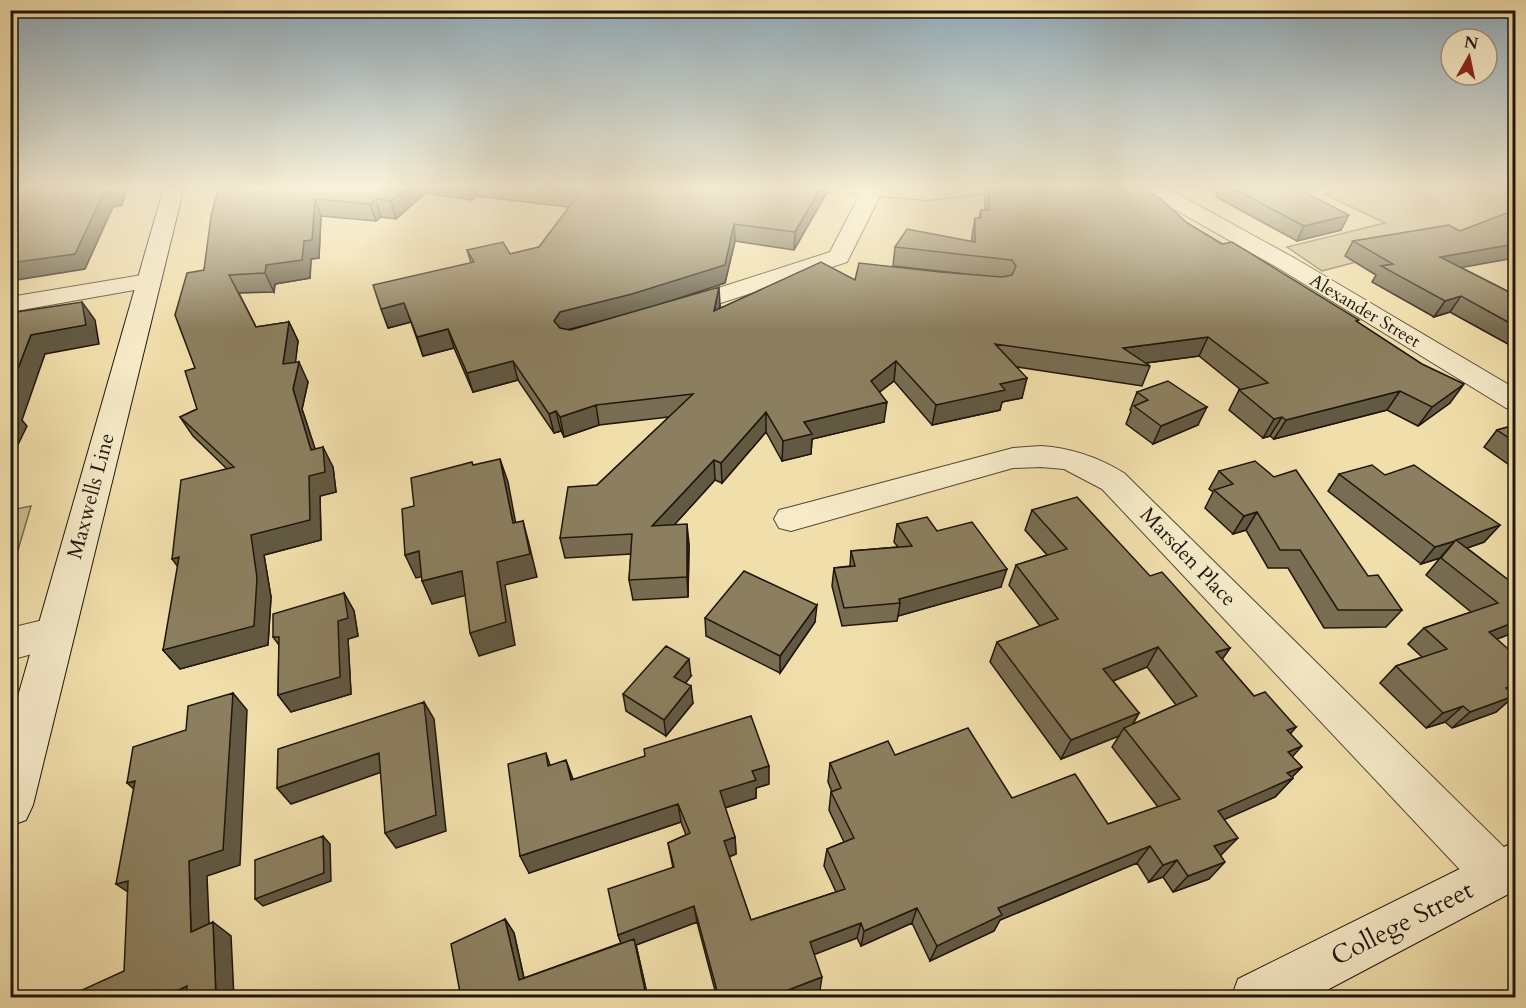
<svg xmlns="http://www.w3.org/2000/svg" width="1526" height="1008" font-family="Cardo,serif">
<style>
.green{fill:#cdbd90;stroke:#766a4e;stroke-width:1.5}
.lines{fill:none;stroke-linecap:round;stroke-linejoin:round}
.street-casing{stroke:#544834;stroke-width:2}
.secondary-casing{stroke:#1f160c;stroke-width:2}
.street{fill:#f6eac8;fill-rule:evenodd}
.secondary{fill:#f6eac8;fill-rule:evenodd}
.wall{fill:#786d52;stroke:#1f160c;stroke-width:1.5;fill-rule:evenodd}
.shaded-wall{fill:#625942;stroke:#1f160c;stroke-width:1.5}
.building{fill:#8c7f5f;stroke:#1f160c;stroke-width:1.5}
.labels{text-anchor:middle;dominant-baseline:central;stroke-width:4.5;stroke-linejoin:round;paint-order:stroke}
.far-street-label{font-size:18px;fill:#1f160c;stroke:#f6eac8}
.street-label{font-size:21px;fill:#1f160c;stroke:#f6eac8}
.near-street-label{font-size:26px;fill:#1f160c;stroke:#f6eac8}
</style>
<rect width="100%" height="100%" fill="#f1dfab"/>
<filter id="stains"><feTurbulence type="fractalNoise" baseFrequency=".00333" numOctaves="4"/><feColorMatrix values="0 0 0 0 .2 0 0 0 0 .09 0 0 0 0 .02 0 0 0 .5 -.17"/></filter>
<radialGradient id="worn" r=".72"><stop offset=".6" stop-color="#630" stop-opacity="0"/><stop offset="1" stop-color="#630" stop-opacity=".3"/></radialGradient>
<path class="green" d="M1351 187H1515V220L1322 271 1287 247 1385 223 1324 194Z
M31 506 11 574V510Z"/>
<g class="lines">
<defs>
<path id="street" d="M834 187H1000L997 191 990 193 928 200 880 196 847 262 687 314 678 317 669 314 665 309 669 304 830 252 860 194 837 191Z
M1139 187H1165L1296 259 1516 389V411L1506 408 1280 269 1142 191Z
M148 274 157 276 160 281 157 286 10 312V297Z
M1041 446C1071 448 1098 457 1124 473L1514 857V891L1497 898 1480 891 1102 489 1064 469 1041 467 1013 468 791 531 779 528 774 519 779 510 791 507 1013 448Z
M56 617 69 622 75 633 69 644 10 660V628Z"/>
<path id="secondary" d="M164 187H184L33 805 26 820 10 826V724Z
M1516 841V890L1312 998H1231L1238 979Z"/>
</defs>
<use href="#street" class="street-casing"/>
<use href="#secondary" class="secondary-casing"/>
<use href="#street" class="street"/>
<use href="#secondary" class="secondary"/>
</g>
<path class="wall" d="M219 187H830L794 250 735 241 725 283 677 299 720 305V308L855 280 940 272 966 274 893 266 895 247 972 242V236L975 218H979L981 210H985V196L987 187H1141L1187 223 1222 244 1358 322 1450 403 1418 426 1387 410 1274 439 1270 436 1263 438 1229 410 1239 390H1241L1199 356 1146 363 1150 366 1142 386 1017 367 1022 398 1002 402 1000 410 932 425 894 381 879 392 884 422 812 439 811 454 782 461 766 432 722 483 715 480 674 525 689 544 688 597 633 600 629 580 631 554 565 558 560 538 597 485 669 417 599 425 564 437 561 431 554 433 518 380 473 392 454 348 423 356 411 322 388 328 471 263 467 250 510 254 539 247 569 207 476 196 471 200 425 193 396 219 381 217 376 221 321 216 319 258 311 259 310 278 275 284 274 292 239 293 256 327 289 322 298 341 295 363 308 382 302 409 315 449 333 467 336 492 320 496 321 540 264 555 271 597 268 645 180 669 163 650 227 469 193 436 180 417 197 409 195 368 204 270Z
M1206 187H1302L1301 190 1341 230 1297 241 1216 197 1218 194Z
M1515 210V259L1514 258 1460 267 1515 295V348L1450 312 1434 317 1372 282 1376 275 1345 256 1353 241 1460 231Z
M1137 392 1198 425 1153 444 1126 424 1131 411 1130 410Z
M1515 425V469L1484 447 1497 430Z
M1219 471 1368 576 1402 610 1386 627 1324 628 1288 568H1268L1246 530 1233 534 1205 508 1213 492 1209 489Z
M1339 474 1385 475 1500 525 1484 542 1467 548 1515 585V632L1497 639 1513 694 1514 696 1496 712 1452 728 1445 722 1426 728 1380 683 1396 666 1422 657 1408 644 1424 628 1471 612 1426 575 1440 558 1421 564 1328 491Z
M1032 510 1150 576 1230 648 1222 659 1254 696 1296 727 1290 734 1292 757 1302 767 1292 777 1293 778 1275 797 1224 819 1221 855 1209 879 1173 892 1163 877 1149 882 1137 863 1000 920 994 931 930 961 912 923 861 946 857 938 814 954 820 990 802 998H717L697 922 636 945 648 998H461L505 919 514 933 524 978 621 943 618 935 673 868 668 843 686 835 681 822 529 873 546 753 550 765 573 780 769 784 756 788V798L725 808 735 837 736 854 729 857 751 920 836 892 824 866 827 849 844 842 829 810 831 792H832L828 782 830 763 895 755 1012 798 1108 824 1158 807 1112 747 1119 736 1061 759 990 662 997 642 1040 626 1009 585 1016 565 1047 555 1025 530ZM1147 667 1176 705 1133 724 1139 713 1113 681Z
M897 524 937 531 1001 587 898 616 897 621 842 626 832 586 834 568 850 566 851 551 898 547 894 542Z
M344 593 354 611 358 636 348 639 351 694 291 712 278 695 279 645 273 637Z
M705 618 815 622 780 673 706 636Z
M691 676 685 683 693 703 666 736 626 711 623 694Z"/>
<path class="shaded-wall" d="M114 187H127L122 205 113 207 85 269 10 281V263L104 192Z
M407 187H424L425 193 396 219 391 201Z
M468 187H474L476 196 471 200Z
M821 187H830L794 250 795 232Z
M315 199 321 216 319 258 311 259 310 278 275 284 274 292 265 273 266 265 304 241Z
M376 199 381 217 376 221 370 204Z
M1349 215 1341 230 1297 241 1304 226Z
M734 224 735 241 725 283 634 313 563 331 558 340 554 321 560 312Z
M1515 244V256L1514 258 1431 273 1440 257Z
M719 287 720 305 715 329 714 311Z
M1461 296 1450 312 1434 317 1445 301Z
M82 302 95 320 99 344 45 354 22 420 27 426 10 461V389L31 335Z
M404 303 411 322 388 328 381 309Z
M289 322 298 341 293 384 283 364Z
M448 329 454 348 423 356 417 337Z
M1208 337 1199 356 1138 364 1123 348Z
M513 361 518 380 473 392 467 373Z
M896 361 894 381 869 400 871 381Z
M299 362 308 382 302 409 322 470 311 450 293 389Z
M1027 378 1022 398 1002 402 1000 410 932 425 936 405 1000 384Z
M1464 384 1450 403 1418 426 1432 407Z
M1400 391 1387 410 1274 439 1286 420Z
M887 402 884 422 812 439 811 454 782 461 783 441 804 422Z
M596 405 599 425 564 437 560 417Z
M1207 407 1198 425 1153 444 1161 426Z
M556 411 561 431 554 433 549 414Z
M766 412V432L722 483 721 463Z
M1282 417 1270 436 1263 438 1274 419Z
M323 447 333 467 336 492 320 496 321 540 264 555 271 597 268 645 180 669 163 650 251 535 309 476Z
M500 459 508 482 520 546 513 523Z
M714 460 715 480 655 546 652 526Z
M1257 512 1246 530 1233 534 1244 516Z
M523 521 529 544 537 577 505 585 515 645 479 656 470 633 497 562Z
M687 524 689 544 688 597 687 577Z
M1500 525 1484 542 1442 557 1456 540Z
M1455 541 1440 558 1421 564 1435 547Z
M419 551 429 575 416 578 405 555Z
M179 557 187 579 172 559Z
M1007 569 1001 587 898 616 900 603 899 599Z
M462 571 471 594 432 604 422 581Z
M344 593 354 611 358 636 348 639 351 694 291 712 278 695 338 621Z
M817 605 815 622 780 673V656Z
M1515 622V632L1472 649 1489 632Z
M1158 647 1147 667 1093 689 1103 669Z
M1230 648 1216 668V652Z
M689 659 691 676 677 694 674 677Z
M1515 684V693L1487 704 1506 688Z
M691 686 693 703 666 736 664 720Z
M233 693 247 710 240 865 207 876 210 945 191 932 189 861Z
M1514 696 1496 712 1452 728 1470 712Z
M424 702 434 719 446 831 396 848 385 833Z
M1463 706 1445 722 1426 728 1443 713Z
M1139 713 1128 732 1124 728 1119 736 1061 759 1071 740Z
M1296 727 1280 746 1287 730Z
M1302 746 1285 765 1288 752Z
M379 753 390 769 291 804 277 788Z
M566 760 573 779 577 798 571 780Z
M769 766V784L756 788V798L721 809 720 791 752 771Z
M1302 767 1289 780 1293 778 1275 797 1203 829 1218 811 1287 773Z
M135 781 145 799 127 783Z
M678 804 681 822 529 873 520 856Z
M323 836 330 844 331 881 263 906 255 899Z
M735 837 736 854 725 858 724 841Z
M1238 838 1221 855 1198 863 1214 846Z
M1150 846 1137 863 1000 920 994 931 930 961 937 946 998 908Z
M1177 860 1163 877 1149 882 1163 865Z
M1225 862 1209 879 1173 892 1188 876Z
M128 881 137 898 116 884Z
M694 906 697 922 636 945 648 998H639L618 935Z
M917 908 912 923 861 946 864 931Z
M505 919 514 933 527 992 519 980Z
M213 922 231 936 234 998H216Z
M861 923 857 938 808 957 810 942Z
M822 977 820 990 802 998H783V992Z
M187 986 206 998H162Z"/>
<path class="building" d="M13 187H114L113 190 104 192 75 254 10 263V191Z
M219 187H407L391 201 376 199 370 204 315 199 312 240 304 241 302 260 266 265 265 273 229 275 256 327 289 322 283 364 299 362 293 389 311 450 323 447 325 472 309 476 310 520 251 535 257 578 254 626 163 650 179 557 172 559 181 480 234 467 180 417 197 409 185 371 195 368 175 315 187 273 204 270 211 216Z
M546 187H821L795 232 734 224 725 265 632 294 560 312 554 321 560 328 570 330 719 287 714 311 821 262 855 280 859 263 940 272 1002 277 1012 275 1016 266 1012 260 895 247 907 229 975 242V218H981V210H989V187H1141L1161 199 1187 223 1222 244 1232 242 1359 320 1356 321 1422 364 1464 384 1432 407 1400 391 1286 420 1282 417 1274 419 1239 390 1268 383 1208 337 1123 348 1150 366 995 344 1027 378 1000 384 1005 390 936 405 896 361 871 381 887 402 804 422 812 434 783 441 766 412 721 463 714 460 652 526 687 524V577L629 580 632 534 560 538 568 487 597 485 693 394 596 405 560 417 556 411 549 414 513 361 467 373 448 329 417 337 404 303 381 309 373 285 474 262 467 250 503 242 510 254 539 247 581 191Z
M1230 187H1295L1349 215 1304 226Z
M1515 210V244L1440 257 1515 295V326L1461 296 1445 301 1381 266 1393 264 1353 241 1449 225 1460 231Z
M82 302 86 325 31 335 10 389V313Z
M1168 381 1207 407 1161 426 1134 406 1148 400 1137 392Z
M1515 425V442L1497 430Z
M500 459 513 523 523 521 530 554 497 562 506 622 470 633 462 571 422 581 419 551 405 555 402 509 414 506 411 478 472 462 473 465Z
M1255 461 1274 477 1296 470 1368 576 1378 575 1402 610H1338L1300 550H1280L1257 512 1244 516 1214 490 1233 484 1219 471Z
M1372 465 1385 475 1414 465 1500 525 1456 540 1515 585V622L1489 632 1515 655V684L1506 688 1514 696 1470 712 1463 706 1443 713 1396 666 1447 649 1424 628 1498 603 1441 558 1455 541 1435 547 1339 474Z
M1077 497 1150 576 1162 572 1230 648 1216 652 1254 696 1265 692 1296 727 1287 730 1302 746 1288 752 1302 767 1287 773 1293 778 1218 811 1238 838 1214 846 1225 862 1188 876 1177 860 1163 865 1150 846 998 908 1002 915 937 946 917 908 864 931 861 923 810 942 822 977 783 992 785 998H719L694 906 618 935 608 889 674 867 668 843 690 833 678 804 520 856 508 764 546 753 548 766 566 760 571 780 645 756 644 749 751 716 769 766 752 771 756 780 720 791 735 837 724 841 751 920 845 889 827 849 854 838 831 792 841 788 830 763 888 741 895 755 968 728 1012 798 1075 774 1108 824 1180 799 1124 728 1197 696 1158 647 1103 669 1139 713 1071 740 997 642 1058 619 1016 565 1067 549 1032 510Z
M927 517 937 531 972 522 1007 569 899 599 900 603 844 608 834 568 855 566 851 551 912 546 897 524Z
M744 571 817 605 780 656 705 618Z
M344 593 348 618 338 621 340 677 278 695 279 637H273V614Z
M666 646 689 659 674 677 691 686 664 720 623 694Z
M233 693 223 850 189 861 191 932 213 922 216 998H186L187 986 162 998H79L80 991 124 971 128 881 116 884 135 781 127 783 133 747 186 730 188 706Z
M424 702 436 815 385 833 379 753 277 788 278 749Z
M323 836 324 873 255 899V860Z
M505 919 519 980 634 939 646 995 639 998H461L451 944Z"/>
<linearGradient id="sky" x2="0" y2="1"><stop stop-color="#8faaba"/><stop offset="0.57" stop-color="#f9f1d9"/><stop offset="1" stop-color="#f9f1d9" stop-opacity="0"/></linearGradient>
<rect width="1526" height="329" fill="url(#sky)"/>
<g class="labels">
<g class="far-street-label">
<text transform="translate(1365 311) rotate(31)">Alexander Street</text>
</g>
<g class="street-label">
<text transform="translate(91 496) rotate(-75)">Maxwells Line</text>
<text transform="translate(1188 557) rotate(46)">Marsden Place</text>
</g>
<g class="near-street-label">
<text transform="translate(1402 923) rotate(-27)">College Street</text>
</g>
</g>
<rect width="1526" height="1008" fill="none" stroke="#f1dfab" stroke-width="36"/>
<rect x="12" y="12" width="1502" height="984" fill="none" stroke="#1f160c" stroke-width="3"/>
<rect x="18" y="18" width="1490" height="972" fill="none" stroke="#1f160c" stroke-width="1.5"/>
<g transform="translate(1469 57) rotate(9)"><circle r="28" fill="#f6eac8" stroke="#a0957d" stroke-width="1.5"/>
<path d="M0-4.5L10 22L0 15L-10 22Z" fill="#8f2418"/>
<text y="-9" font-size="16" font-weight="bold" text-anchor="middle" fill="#1f160c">N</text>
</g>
<rect width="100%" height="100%" filter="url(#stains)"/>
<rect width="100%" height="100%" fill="url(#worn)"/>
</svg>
